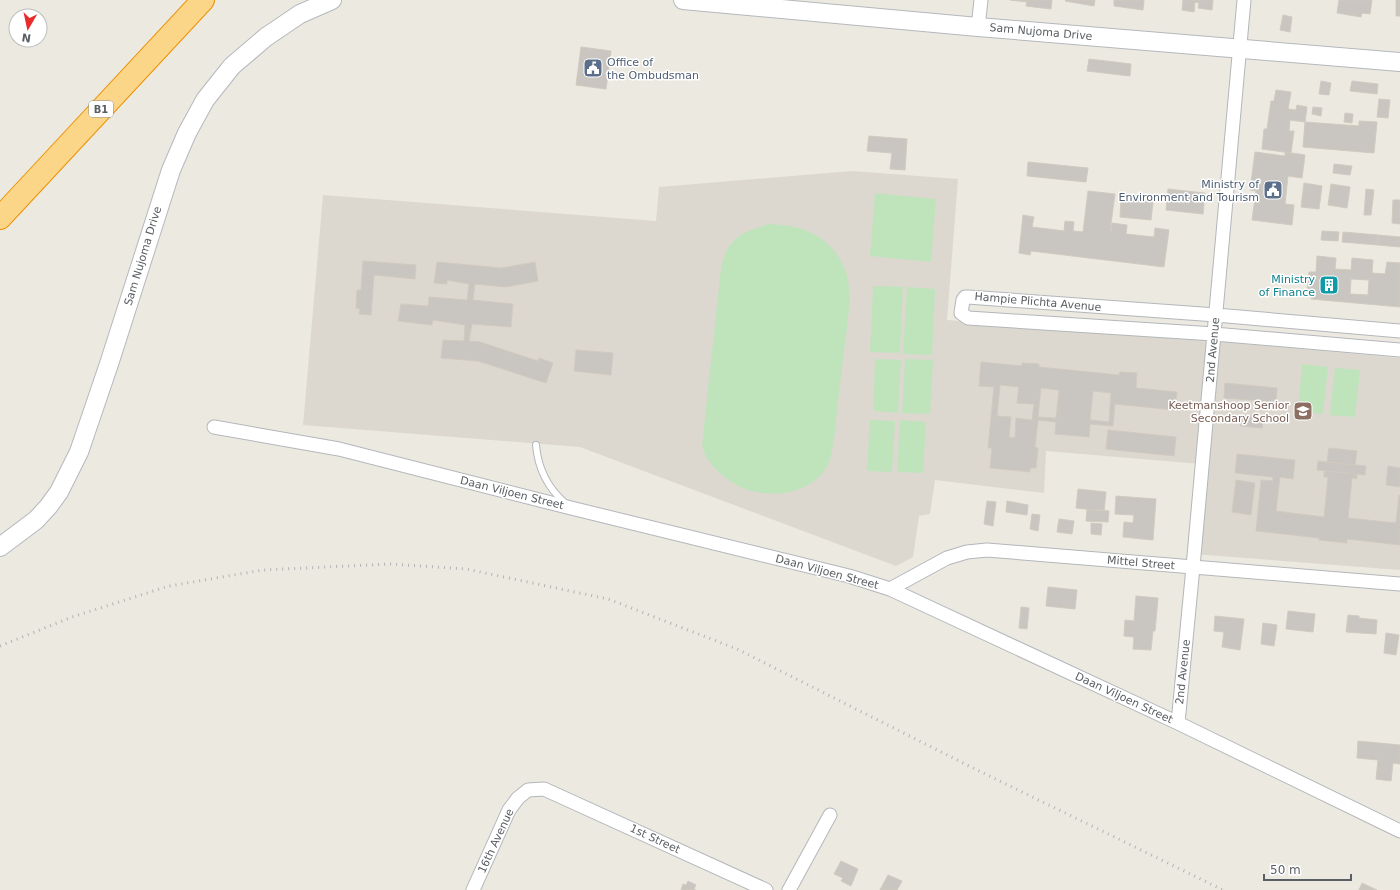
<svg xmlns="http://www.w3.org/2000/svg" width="1400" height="890" font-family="'DejaVu Sans',sans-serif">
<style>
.education{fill:#dcd8cf}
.green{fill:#bfe4bc}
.building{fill:#c9c5c0;stroke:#d1cabf;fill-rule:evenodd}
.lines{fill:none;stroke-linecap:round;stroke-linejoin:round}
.lane-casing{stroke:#b3b7bb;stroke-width:8}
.street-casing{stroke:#b3b7bb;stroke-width:15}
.secondary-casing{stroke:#b4b8bd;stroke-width:20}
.highway-casing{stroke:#ec9101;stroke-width:24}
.lane{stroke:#fff;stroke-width:6}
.street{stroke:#fff;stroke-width:13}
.secondary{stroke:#fff;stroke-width:18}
.highway{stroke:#fcd688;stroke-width:22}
.rail{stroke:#b2b3b3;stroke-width:3;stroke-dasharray:1 5;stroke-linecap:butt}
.labels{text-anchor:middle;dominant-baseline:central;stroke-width:3;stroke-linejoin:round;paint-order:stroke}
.shield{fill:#fff;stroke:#8b8e91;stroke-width:1}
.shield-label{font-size:10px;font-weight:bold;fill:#595e62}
.street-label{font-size:11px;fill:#595e62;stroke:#fff}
.service-label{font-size:11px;fill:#4e5e75;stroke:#fff;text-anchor:start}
.culture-label{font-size:11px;fill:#0d838f;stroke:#fff;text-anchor:end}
.education-label{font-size:11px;fill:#785e54;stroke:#fff;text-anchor:end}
</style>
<rect width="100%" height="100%" fill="#ece9e0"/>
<path class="education" d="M852 171 958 179 947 320 1214 341 1400 358V570L1194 554 1201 464 1046 451 1044 493 935 480 930 514 919 516 913 557 896 566 580 447 303 425 323 195 656 221 659 187Z"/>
<path class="green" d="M875 193 936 199 931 262 870 256Z
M769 224C777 225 786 225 794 227 815 231 834 245 843 265 849 276 849 289 850 301 846 337 841 374 837 410 836 423 833 461 825 470 810 491 781 497 757 492 738 489 720 476 709 461 705 457 704 450 702 445L721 268C723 262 724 255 727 250 735 234 753 229 769 224Z
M873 286 903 287 900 353 870 352Z
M907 287 935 289 932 355 903 354Z
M875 359 901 360 898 413 873 411Z
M905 359 933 360 930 414 902 413Z
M1302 364 1328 367 1323 414 1298 411Z
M1335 368 1360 370 1355 417 1330 415Z
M870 420 895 421 892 472 867 471Z
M900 420 926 422 923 473 897 472Z"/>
<path class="building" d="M1010 0H1052L1051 9 1026 6 1027 2Z
M1066 0H1095L1094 6 1065 1Z
M1114 0H1144L1143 10 1114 6Z
M1183 0H1213L1212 10 1198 8 1199 3 1195 2 1194 12 1182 10Z
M1339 0H1372L1370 14 1362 13 1361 17 1337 13Z
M1396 0H1400V16H1396Z
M1283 15 1292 17 1290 32 1280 30Z
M581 47 611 51 606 89 576 85Z
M1089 59 1131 64 1130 76 1087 71Z
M1321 81 1331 83 1329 95 1319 94Z
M1352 81 1378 84 1377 94 1350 91Z
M1276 90 1291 92 1288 109 1296 110 1297 105 1307 107 1305 122 1290 120 1289 131H1294L1291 153 1262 149 1264 129H1267L1271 101H1274Z
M1379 99 1390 100 1388 118 1377 117Z
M1313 107 1322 108 1321 116 1312 114Z
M1345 113 1353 114 1352 123 1344 122Z
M1359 121 1377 122 1374 153 1303 147 1305 122 1359 126Z
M869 136 907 139 905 170 890 169 892 153 867 151Z
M1255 152 1285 156V152L1305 155 1302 178 1288 176 1285 204 1294 205 1292 225 1252 220 1256 191 1250 190Z
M1028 162 1088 168 1086 182 1027 176Z
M1334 164 1352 166 1350 175 1333 173Z
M1304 183 1322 186 1319 209 1301 207Z
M1331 184 1350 187 1347 208 1328 205Z
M1168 189 1205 193 1203 214 1166 210Z
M1366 189 1374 190 1371 215H1364Z
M1088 191 1115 194 1110 231H1111L1112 223 1127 225 1126 234 1154 237 1155 228 1169 230 1164 267 1031 251 1030 255 1019 253 1023 215 1034 217 1032 227 1064 231 1065 221 1074 222 1073 231 1083 232Z
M1121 198 1153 202 1151 220 1120 217Z
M1393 200H1400V224L1392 223Z
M1322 231 1339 232 1338 241 1321 240Z
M1343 232 1378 235V245L1342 242Z
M1378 235 1400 237V247L1378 245Z
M1317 256 1336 258 1335 269 1351 270 1352 258 1373 260 1372 273 1385 274 1387 262 1400 263V307L1311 299 1312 290H1307L1309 272H1316ZM1351 279 1369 280 1368 295 1350 294Z
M363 261 416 265 415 279 374 275 371 315 359 314 360 309 356 308 357 290H361Z
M437 262 501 268 535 262 538 281 506 287 475 284 473 300 513 304 511 327 472 324 469 341 480 342 538 361 539 358 553 363 546 383 478 361 441 358 443 340 464 341 465 325 433 320 432 325 398 321 401 304 428 306 429 297 467 300 469 284 447 280V284L434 283Z
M576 350 613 353 611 375 574 371Z
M981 362 1022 366V363L1039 364V367L1119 375 1120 372 1137 373 1136 388 1177 392 1175 410 1115 404 1113 426 1090 424 1089 437 1055 434 1056 422 1038 420 1035 447 1038 448 1036 468H1030V472L990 468 992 448H988L994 387 979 386ZM1000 385 1019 387 1017 403 1034 404 1032 420 1016 418 1015 438 1009 437 1011 417 997 416ZM1041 388 1059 390 1056 418 1038 417ZM1093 391 1111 393 1109 422 1090 420Z
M1225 383 1277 388 1276 402 1224 398Z
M1242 415 1264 417 1262 428 1240 426Z
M1108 430 1176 437 1174 456 1106 449Z
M1329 448 1357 451 1355 465 1327 462Z
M1237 454 1295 460 1293 479 1280 477 1276 511 1324 517 1328 477H1324V471L1357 474V479L1352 478 1348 518 1396 523 1399 495 1400 496V545L1347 539V543L1319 540V538L1256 531 1261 480 1273 481V477L1235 473Z
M1318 461 1366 466 1365 475 1317 470Z
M1388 466 1400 468V487L1386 485Z
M1236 480 1255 483 1251 515 1232 512Z
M1078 489 1106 492 1104 511 1076 508Z
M1116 496 1156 499 1153 540 1123 537 1124 522 1133 523 1134 515 1115 514Z
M987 501 996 502 993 526 984 524Z
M1007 501 1028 505 1027 515 1006 512Z
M1087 509 1109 511 1108 522 1086 521Z
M1032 514 1040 515 1038 531 1030 529Z
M1059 519 1074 521 1072 534 1057 532Z
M1091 523 1102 524 1101 535 1091 534Z
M1048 587 1077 590 1075 609 1046 606Z
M1136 596 1158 598 1155 631H1153L1151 650 1133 649 1134 637 1124 636 1125 620 1134 621Z
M1021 607 1029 608 1027 629 1019 628Z
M1288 611 1315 614 1313 632 1286 629Z
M1348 615 1359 616V618L1377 620 1376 634 1346 632Z
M1215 616 1244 619 1240 650 1222 647 1224 632 1214 631Z
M1263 623 1277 625 1274 646 1261 644Z
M1386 633 1399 635 1396 655 1384 653Z
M1358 741 1400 745V764L1393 763 1391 781 1376 779 1378 760 1357 758Z
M841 861 858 869 851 886 841 881 843 878 834 874Z
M888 875 902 881 897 890H880Z
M688 881 696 885 694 889 696 890H681L683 884 686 885Z
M1362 883 1377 890H1359Z"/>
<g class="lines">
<defs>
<path id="lane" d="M536 445C538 469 548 488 565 503"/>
<path id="street" d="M978 27 981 0
M1400 331 1216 315 968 297H965L963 300 961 313 968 318 1214 334 1400 350
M214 427 339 449 571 508 849 576 890 589 1178 723 1400 831
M890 589 947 558 967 552 987 550 1400 584
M1178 723 1193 567 1244 0
M473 890 509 810 518 798 528 790 544 789 766 890
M789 890 830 815"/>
<path id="secondary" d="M683 0 978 27 1400 62
M0 547 36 520 48 507 59 492 79 452 109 364 171 170 187 133 205 100 232 66 266 37 300 14 332 0"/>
<path id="highway" d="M0 218 203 0"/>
</defs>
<use href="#lane" class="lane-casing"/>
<use href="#street" class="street-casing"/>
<use href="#secondary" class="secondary-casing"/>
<use href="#highway" class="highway-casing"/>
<use href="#lane" class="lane"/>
<use href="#street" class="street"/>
<use href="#secondary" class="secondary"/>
<use href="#highway" class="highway"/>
<path class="rail" d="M0 646 72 617 169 586 263 570 390 564 466 569 608 599 737 649 969 766 1223 890"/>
</g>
<defs>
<symbol id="civic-square" viewBox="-11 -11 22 22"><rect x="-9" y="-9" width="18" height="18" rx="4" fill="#5c6f8a" stroke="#fff"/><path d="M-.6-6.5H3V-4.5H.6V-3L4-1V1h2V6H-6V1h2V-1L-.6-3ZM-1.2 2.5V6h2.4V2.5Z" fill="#fff"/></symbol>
<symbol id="building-square" viewBox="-11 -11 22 22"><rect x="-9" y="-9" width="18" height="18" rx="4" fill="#0f9aa8" stroke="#fff"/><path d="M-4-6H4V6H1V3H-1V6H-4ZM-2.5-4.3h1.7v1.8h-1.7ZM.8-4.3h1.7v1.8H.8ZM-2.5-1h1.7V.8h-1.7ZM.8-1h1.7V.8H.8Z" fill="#fff"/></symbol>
<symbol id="school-square" viewBox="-11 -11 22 22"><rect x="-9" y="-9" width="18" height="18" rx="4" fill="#8d6e63" stroke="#fff"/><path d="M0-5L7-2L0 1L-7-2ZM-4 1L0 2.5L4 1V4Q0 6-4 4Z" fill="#fff"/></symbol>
</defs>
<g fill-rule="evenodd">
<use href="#civic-square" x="582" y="57" width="22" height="22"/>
<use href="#civic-square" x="1262" y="179" width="22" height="22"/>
<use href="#building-square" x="1318" y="274" width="22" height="22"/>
<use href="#school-square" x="1292" y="400" width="22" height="22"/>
</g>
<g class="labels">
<rect class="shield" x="89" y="101" width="24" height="16" rx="3"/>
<g class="shield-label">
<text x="101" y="109">B1</text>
</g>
<g class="street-label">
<text transform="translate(1041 32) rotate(5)">Sam Nujoma Drive</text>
<text transform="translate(143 256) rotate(-73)">Sam Nujoma Drive</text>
<text transform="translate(1038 302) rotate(5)">Hampie Plichta Avenue</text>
<text transform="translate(1213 350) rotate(-85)">2nd Avenue</text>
<text transform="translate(512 493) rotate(14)">Daan Viljoen Street</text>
<text transform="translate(1141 563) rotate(5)">Mittel Street</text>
<text transform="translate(827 572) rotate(15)">Daan Viljoen Street</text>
<text transform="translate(1183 672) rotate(-84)">2nd Avenue</text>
<text transform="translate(1124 698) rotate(25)">Daan Viljoen Street</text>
<text transform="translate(655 839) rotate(25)">1st Street</text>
<text transform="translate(496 841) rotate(-65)">16th Avenue</text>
</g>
<g class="service-label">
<text x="607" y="62">Office of<tspan x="607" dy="13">the Ombudsman</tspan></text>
<text x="1259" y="184" text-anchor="end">Ministry of<tspan x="1259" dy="13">Environment and Tourism</tspan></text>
</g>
<g class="culture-label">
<text x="1315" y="279">Ministry<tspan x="1315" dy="13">of Finance</tspan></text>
</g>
<g class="education-label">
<text x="1289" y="405">Keetmanshoop Senior<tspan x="1289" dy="13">Secondary School</tspan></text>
</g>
</g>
<g transform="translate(28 28) rotate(189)"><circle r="19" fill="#ffffff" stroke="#bdbfc0"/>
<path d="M0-3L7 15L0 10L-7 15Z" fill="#e82c2b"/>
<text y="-6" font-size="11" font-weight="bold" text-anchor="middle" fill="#595e62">N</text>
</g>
<path d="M1264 874v6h87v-6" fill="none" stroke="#595e62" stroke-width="2"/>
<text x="1270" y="874" font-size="12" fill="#595e62" stroke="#ffffff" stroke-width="3" paint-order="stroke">50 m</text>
</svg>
